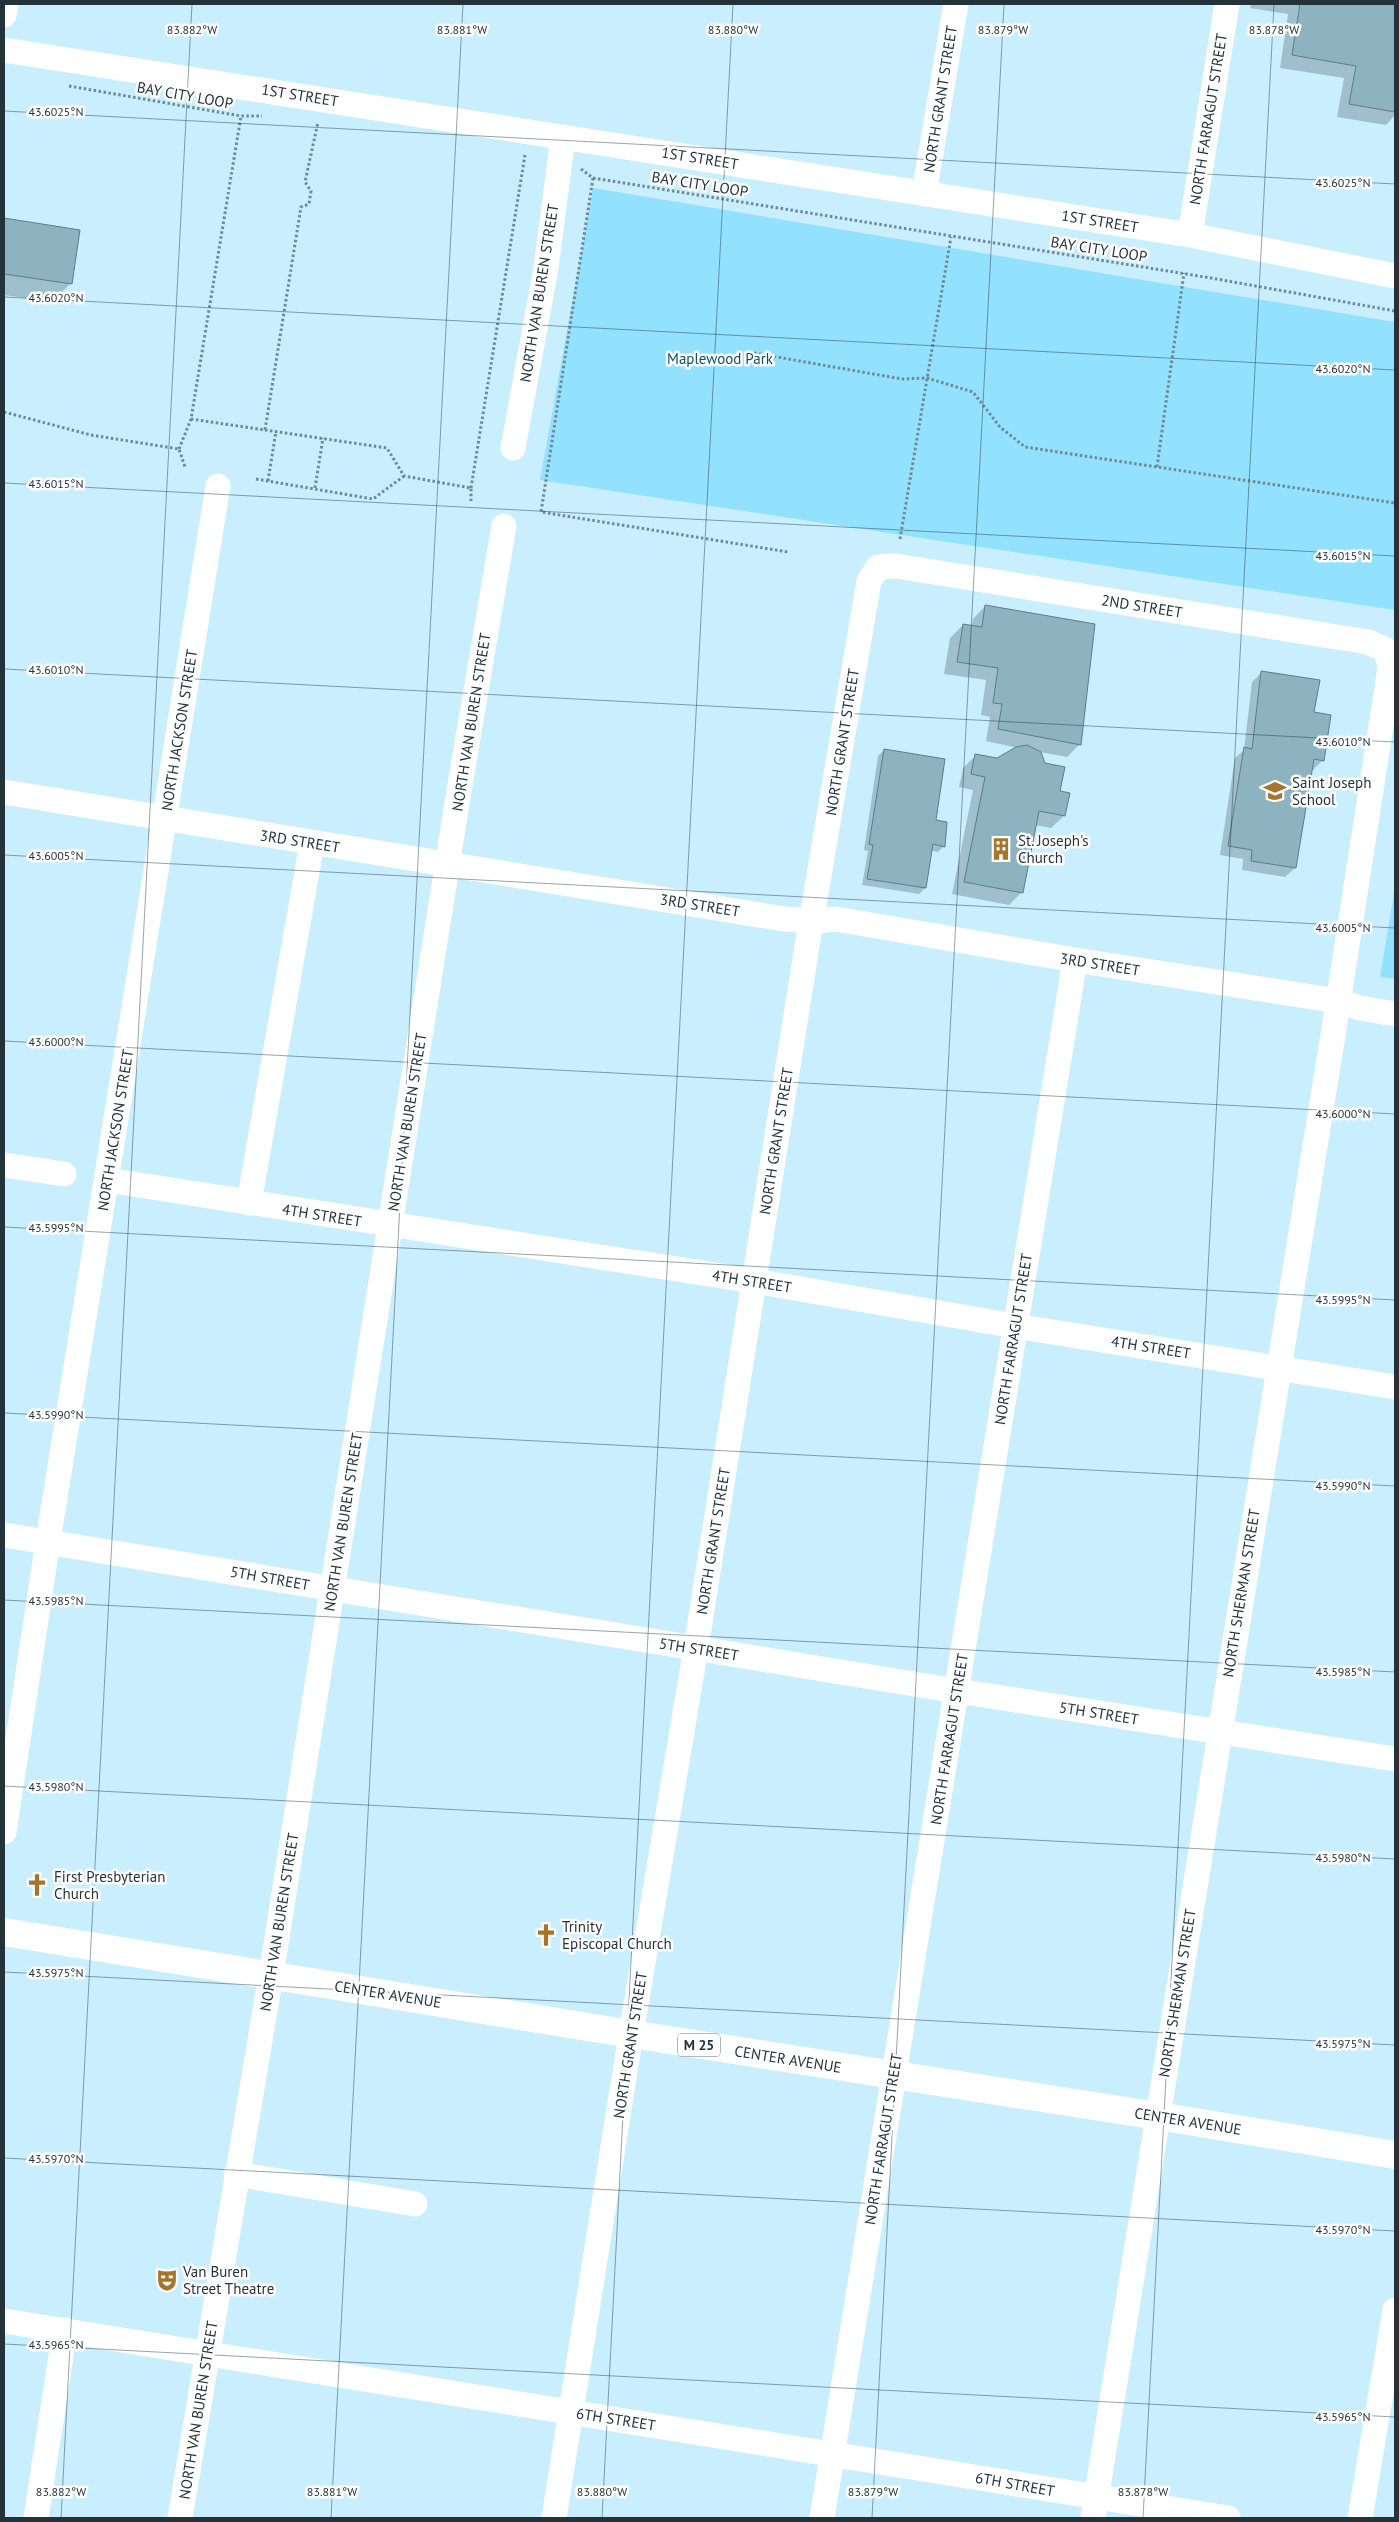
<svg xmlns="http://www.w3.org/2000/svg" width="1399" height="2522" font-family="'PT Sans',sans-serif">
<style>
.green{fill:#92e1ff}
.shadow{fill:#0003}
.building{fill:#8db2c0;stroke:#5a7e8b}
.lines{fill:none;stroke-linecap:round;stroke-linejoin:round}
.path{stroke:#708994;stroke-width:3;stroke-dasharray:2.5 2.5;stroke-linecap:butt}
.minor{stroke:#fff;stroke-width:25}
.highway{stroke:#fff;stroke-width:28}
.ticks{fill:none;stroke:#243339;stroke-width:1;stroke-opacity:0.45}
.labels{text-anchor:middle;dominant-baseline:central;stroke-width:5;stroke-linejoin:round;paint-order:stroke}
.shield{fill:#fff;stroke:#667074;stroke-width:1}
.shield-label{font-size:14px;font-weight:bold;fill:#243339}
.street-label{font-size:15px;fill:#243339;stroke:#fff}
.park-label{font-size:15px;fill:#0d5165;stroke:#fff}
.poi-label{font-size:15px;fill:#243339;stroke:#fff;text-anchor:start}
.ticks-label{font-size:12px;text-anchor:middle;fill:#243339;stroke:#fff;stroke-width:5;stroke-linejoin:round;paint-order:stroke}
</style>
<rect width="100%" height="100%" fill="#c9efff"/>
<path class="green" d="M593 188 1395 322V610L540 480Z
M1395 887V979L1380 977Z"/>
<path class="shadow" d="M1251 4H1395V115L1386 125 1337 117 1344 78 1280 68 1288 14 1250 8Z
M4 220 79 231 71 283 52 302 4 295Z
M985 606 1080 744 1067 757 1040 752 1058 792 1064 816 1051 828 1035 825 1022 892 1009 905 952 894 973 790 959 787 963 768 975 756 998 760 1018 748 986 741 990 717 981 715 986 680 944 674 950 638 963 625 972 626 973 619Z
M1262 672 1313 713 1323 760 1313 770 1311 769 1295 868 1285 877 1242 870 1243 859 1220 855 1235 758 1244 750 1252 682Z
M884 750 934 820 944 846 938 852 930 850 925 888 919 894 862 885 868 851 864 850 878 756Z"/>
<path class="building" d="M1300 4H1395V112L1349 104 1356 66 1292 55Z
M4 218 80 230 72 284 4 274Z
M985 605 1095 624 1081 745 998 729 1002 704 993 703 998 668 957 662 963 624 982 627Z
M1261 671 1320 680 1314 712 1331 715 1324 761 1314 759 1296 868 1251 861 1252 850 1228 846 1244 747 1252 749Z
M1027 745 1041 752 1045 763 1065 767 1060 791 1070 793 1065 816 1039 811 1023 893 964 882 985 777 971 774 975 754 997 758 1016 747Z
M884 749 945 759 936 820 947 822 945 847 933 844 926 888 867 879 873 845 869 844Z"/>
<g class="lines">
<path class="path" d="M69 86 241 116H262
M581 169 593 178 1211 278 1395 311
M593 178 541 512 788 552
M754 353 902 379 927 378 973 392 1000 427 1025 447 1395 503
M4 412 91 435 179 449 185 467
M191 419 265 430 301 207 309 204 311 191 305 182 318 122
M265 430 387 448 404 476 471 488V501
M179 449 191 419 241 116
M1157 467 1184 273
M256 479 373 499 404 476
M268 481 276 431
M315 488 323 438
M471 488 525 155
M900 539 951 237"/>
<path class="minor" d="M4 15 6 4
M4 50 1190 235 1395 276
M924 194 956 4
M1190 235 1227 4
M513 448 546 268 563 137
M4 792 784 919 813 921 836 919 1075 960 1338 1001 1360 1008 1395 1014
M4 1165 64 1174
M107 1180 754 1281 1015 1326 1395 1387
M249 1203 312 843
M4 1535 957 1691 1395 1759
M4 1832 48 1541 218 486
M236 2174 415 2204
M4 2321 1228 2518
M36 2518 65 2330
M180 2518 271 1975 459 791 504 526
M554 2518 631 2034 696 1648 807 946 869 581 878 567 896 566 1368 642 1386 650 1390 668 1334 1029 1093 2518
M822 2518 1075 960
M1360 2518 1395 2310"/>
<path class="highway" d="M4 1932 631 2034 1158 2116 1395 2155"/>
</g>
<path class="ticks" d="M4 111 1395 184M4 297 1395 370M4 483 1395 556M4 669 1395 742M4 855 1395 928M4 1041 1395 1114M4 1227 1395 1300M4 1413 1395 1486M4 1600 1395 1672M4 1786 1395 1859M4 1972 1395 2045M4 2158 1395 2231M4 2344 1395 2417M61 2518 192 4M331 2518 463 4M602 2518 733 4M872 2518 1004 4M1143 2518 1274 4"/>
<defs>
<symbol id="school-bare" viewBox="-9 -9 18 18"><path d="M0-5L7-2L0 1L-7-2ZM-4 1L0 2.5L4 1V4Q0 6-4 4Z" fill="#a6752b" stroke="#fff" stroke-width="2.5" paint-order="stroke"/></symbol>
<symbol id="building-bare" viewBox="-9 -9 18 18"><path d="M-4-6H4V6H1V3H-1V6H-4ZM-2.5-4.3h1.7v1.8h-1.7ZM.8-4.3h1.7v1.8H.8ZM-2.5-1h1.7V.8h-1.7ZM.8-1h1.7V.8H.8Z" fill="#a6752b" stroke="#fff" stroke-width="2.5" paint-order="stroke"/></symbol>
<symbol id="church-bare" viewBox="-9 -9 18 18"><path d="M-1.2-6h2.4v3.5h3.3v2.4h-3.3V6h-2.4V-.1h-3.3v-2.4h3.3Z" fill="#a6752b" stroke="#fff" stroke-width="2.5" paint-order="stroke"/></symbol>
<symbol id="theatre-bare" viewBox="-9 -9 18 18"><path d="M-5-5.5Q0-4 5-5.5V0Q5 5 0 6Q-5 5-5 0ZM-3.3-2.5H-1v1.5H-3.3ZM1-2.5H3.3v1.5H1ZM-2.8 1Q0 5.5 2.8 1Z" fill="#a6752b" stroke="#fff" stroke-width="2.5" paint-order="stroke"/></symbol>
</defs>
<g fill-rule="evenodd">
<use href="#school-bare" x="1259" y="775" width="32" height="32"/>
<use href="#building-bare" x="985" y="833" width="32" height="32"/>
<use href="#church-bare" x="21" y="1869" width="32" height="32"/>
<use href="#church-bare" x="530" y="1919" width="32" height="32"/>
<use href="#theatre-bare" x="151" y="2264" width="32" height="32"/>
</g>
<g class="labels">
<rect class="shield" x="678" y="2033.5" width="42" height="23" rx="4"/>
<g class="shield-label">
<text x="699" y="2045">M 25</text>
</g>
<g class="street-label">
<text transform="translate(185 95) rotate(10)">BAY CITY LOOP</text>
<text transform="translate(300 95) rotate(9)">1ST STREET</text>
<text transform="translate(940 99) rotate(-81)">NORTH GRANT STREET</text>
<text transform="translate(1208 119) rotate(-81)">NORTH FARRAGUT STREET</text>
<text transform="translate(700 158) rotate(9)">1ST STREET</text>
<text transform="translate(700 184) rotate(9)">BAY CITY LOOP</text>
<text transform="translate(1100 221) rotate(9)">1ST STREET</text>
<text transform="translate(1099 249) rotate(9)">BAY CITY LOOP</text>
<text transform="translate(539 293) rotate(-81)">NORTH VAN BUREN STREET</text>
<text transform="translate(1142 606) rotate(9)">2ND STREET</text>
<text transform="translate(471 722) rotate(-81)">NORTH VAN BUREN STREET</text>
<text transform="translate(179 730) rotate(-81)">NORTH JACKSON STREET</text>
<text transform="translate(842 742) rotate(-81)">NORTH GRANT STREET</text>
<text transform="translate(300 841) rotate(9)">3RD STREET</text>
<text transform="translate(700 905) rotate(9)">3RD STREET</text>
<text transform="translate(1100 964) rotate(9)">3RD STREET</text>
<text transform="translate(407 1122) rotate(-81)">NORTH VAN BUREN STREET</text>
<text transform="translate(115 1130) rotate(-81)">NORTH JACKSON STREET</text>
<text transform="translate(776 1141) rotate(-81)">NORTH GRANT STREET</text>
<text transform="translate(322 1215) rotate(9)">4TH STREET</text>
<text transform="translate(752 1281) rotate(9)">4TH STREET</text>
<text transform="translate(1013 1339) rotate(-81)">NORTH FARRAGUT STREET</text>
<text transform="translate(1151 1347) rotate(9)">4TH STREET</text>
<text transform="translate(343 1522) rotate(-81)">NORTH VAN BUREN STREET</text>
<text transform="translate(713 1541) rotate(-81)">NORTH GRANT STREET</text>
<text transform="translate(270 1578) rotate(10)">5TH STREET</text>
<text transform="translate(1241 1593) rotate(-81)">NORTH SHERMAN STREET</text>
<text transform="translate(699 1649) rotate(9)">5TH STREET</text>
<text transform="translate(1099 1713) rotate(9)">5TH STREET</text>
<text transform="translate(949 1739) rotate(-81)">NORTH FARRAGUT STREET</text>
<text transform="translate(279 1922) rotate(-81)">NORTH VAN BUREN STREET</text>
<text transform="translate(1177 1993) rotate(-81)">NORTH SHERMAN STREET</text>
<text transform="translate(388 1994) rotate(9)">CENTER AVENUE</text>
<text transform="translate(630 2045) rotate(-81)">NORTH GRANT STREET</text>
<text transform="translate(788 2059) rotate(9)">CENTER AVENUE</text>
<text transform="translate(1188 2121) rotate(9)">CENTER AVENUE</text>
<text transform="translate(883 2139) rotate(-81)">NORTH FARRAGUT STREET</text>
<text transform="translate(198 2410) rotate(-81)">NORTH VAN BUREN STREET</text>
<text transform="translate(616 2419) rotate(9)">6TH STREET</text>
<text transform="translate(1015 2484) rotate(10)">6TH STREET</text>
</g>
<g class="park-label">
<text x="720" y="358">Maplewood Park</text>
</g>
<g class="poi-label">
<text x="1292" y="782">Saint Joseph<tspan x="1292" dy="17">School</tspan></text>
<text x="1018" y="840">St. Joseph's<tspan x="1018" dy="17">Church</tspan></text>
<text x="54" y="1876">First Presbyterian<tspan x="54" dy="17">Church</tspan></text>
<text x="562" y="1926">Trinity<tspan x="562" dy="17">Episcopal Church</tspan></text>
<text x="183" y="2271">Van Buren<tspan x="183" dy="17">Street Theatre</tspan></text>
</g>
</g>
<g class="ticks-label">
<text x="192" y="34">83.882°W</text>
<text x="462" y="34">83.881°W</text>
<text x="733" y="34">83.880°W</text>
<text x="1003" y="34">83.879°W</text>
<text x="1274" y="34">83.878°W</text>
<text x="56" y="116">43.6025°N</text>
<text x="1343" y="187">43.6025°N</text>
<text x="56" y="302">43.6020°N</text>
<text x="1343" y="373">43.6020°N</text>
<text x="56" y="488">43.6015°N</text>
<text x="1343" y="560">43.6015°N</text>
<text x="56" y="674">43.6010°N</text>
<text x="1343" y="746">43.6010°N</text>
<text x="56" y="860">43.6005°N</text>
<text x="1343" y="932">43.6005°N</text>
<text x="56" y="1046">43.6000°N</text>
<text x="1343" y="1118">43.6000°N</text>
<text x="56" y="1232">43.5995°N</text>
<text x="1343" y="1304">43.5995°N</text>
<text x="56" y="1419">43.5990°N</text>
<text x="1343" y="1490">43.5990°N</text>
<text x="56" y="1605">43.5985°N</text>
<text x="1343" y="1676">43.5985°N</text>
<text x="56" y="1791">43.5980°N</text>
<text x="1343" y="1862">43.5980°N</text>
<text x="56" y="1977">43.5975°N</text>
<text x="1343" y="2048">43.5975°N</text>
<text x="56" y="2163">43.5970°N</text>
<text x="1343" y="2234">43.5970°N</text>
<text x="56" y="2349">43.5965°N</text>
<text x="1343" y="2421">43.5965°N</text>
<text x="61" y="2496">83.882°W</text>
<text x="332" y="2496">83.881°W</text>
<text x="602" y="2496">83.880°W</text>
<text x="873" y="2496">83.879°W</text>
<text x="1143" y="2496">83.878°W</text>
</g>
<rect width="1399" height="2522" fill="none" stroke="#243339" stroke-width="10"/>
</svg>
